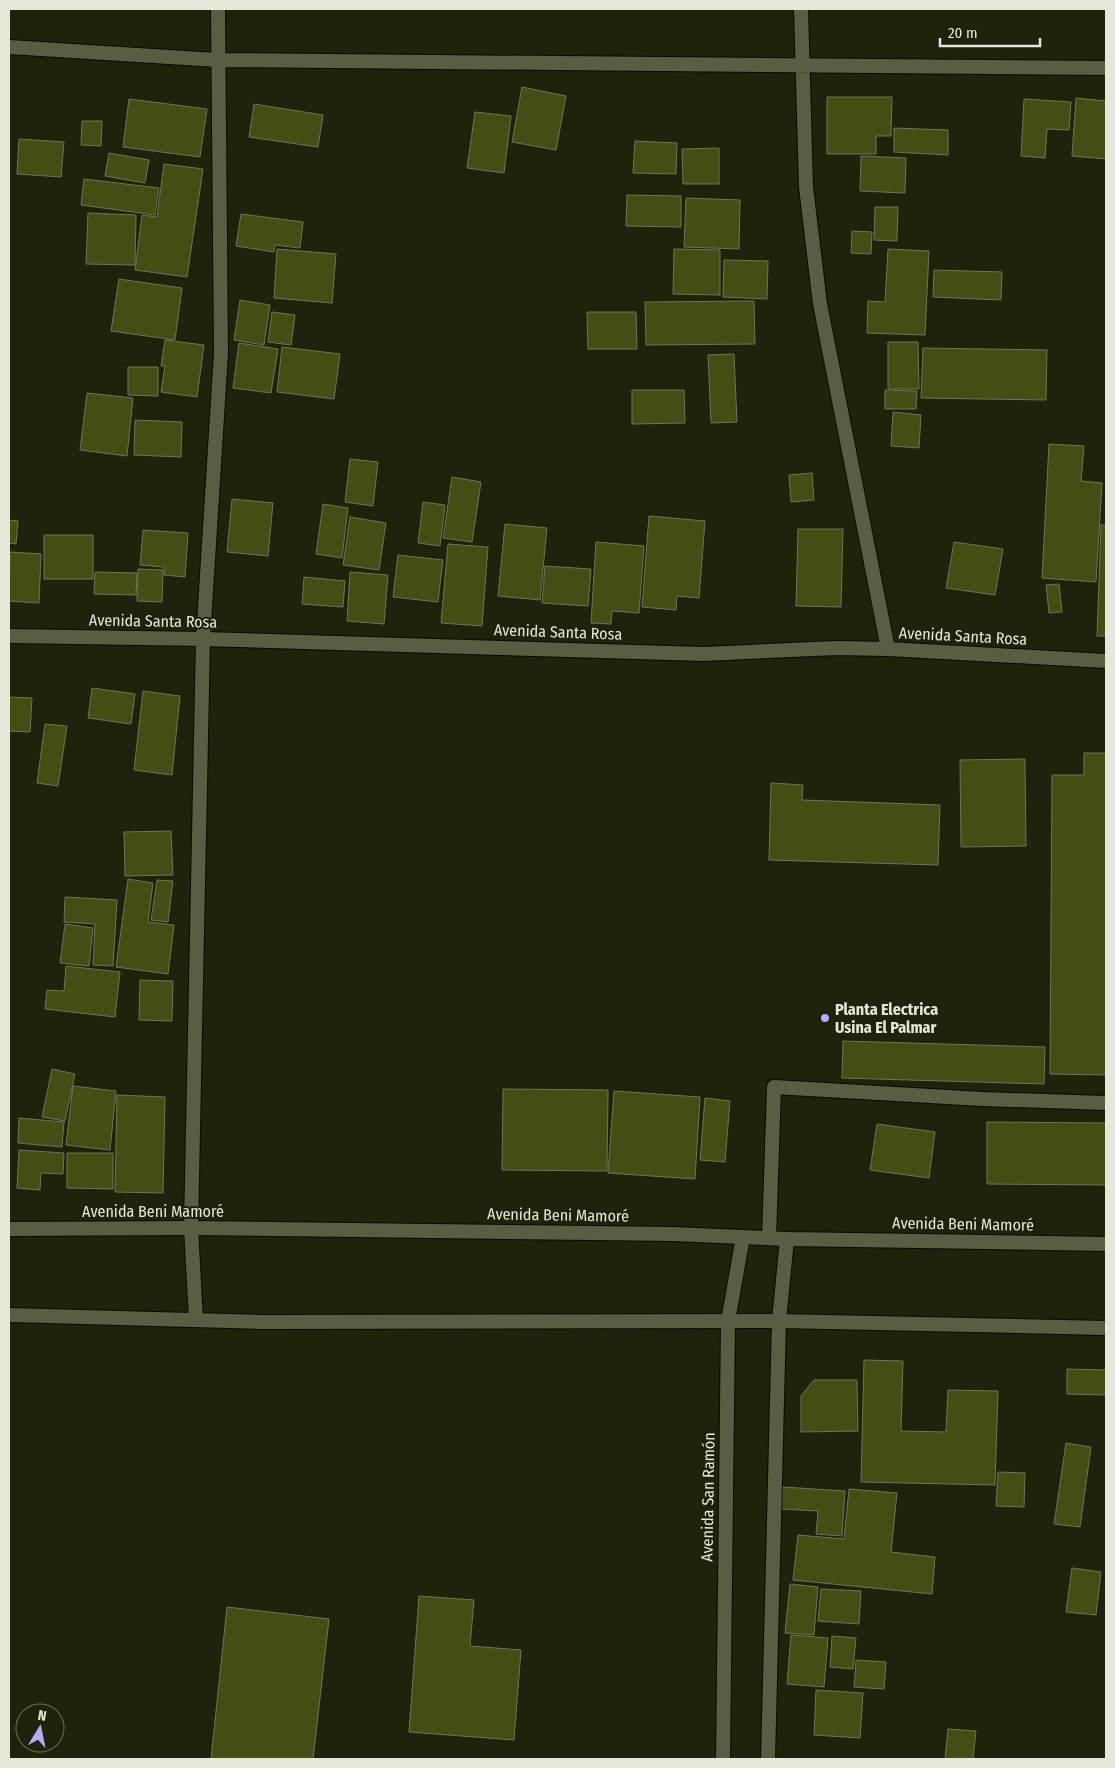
<svg xmlns="http://www.w3.org/2000/svg" width="1115" height="1768" font-family="'Fira Sans Condensed',sans-serif">
<style>
.building{fill:#444e14;stroke:#6e745a}
.lines{fill:none;stroke-linecap:round;stroke-linejoin:round}
.minor-casing{stroke:#090c00;stroke-width:16}
.tertiary-casing{stroke:#090c00;stroke-width:16}
.minor{stroke:#585d43;stroke-width:14}
.tertiary{stroke:#585d43;stroke-width:14}
.poi-dot{fill:#baaaf6;stroke:#1e230b;stroke-width:2}
.labels{text-anchor:middle;dominant-baseline:central;stroke-width:4;stroke-linejoin:round;paint-order:stroke}
.street-label{font-size:16px;fill:#e4e8d9;stroke:#1e230b}
.poi-label{font-size:16px;font-weight:bold;fill:#e4e8d9;stroke:#1e230b;text-anchor:start}
</style>
<rect width="100%" height="100%" fill="#1e230b"/>
<path class="building" d="M522 87 566 96 556 150 512 142Z
M827 97H892L891 136H876V154H827Z
M1076 98 1106 101V159L1072 156Z
M129 99 207 109 200 157 123 147Z
M1024 99 1071 102 1069 130 1047 129 1045 158 1021 156Z
M254 104 323 115 318 147 249 137Z
M475 112 511 116 504 173 467 168Z
M82 121H102L101 146 81 145Z
M894 128 948 130V155L894 152Z
M19 139 64 142 61 177 17 174Z
M635 141 677 143 676 174 633 173Z
M719 148V184H683L682 149Z
M109 153 149 160 145 183 105 176Z
M861 156 906 158 905 193 860 191Z
M164 164 203 169 187 277 135 270 142 215 157 217Z
M84 179 159 188 155 215 81 205Z
M627 195 681 196V227L626 226Z
M686 198 740 200 739 249 684 247Z
M875 207H898L897 241 874 240Z
M88 213 136 215 135 265 86 264Z
M241 214 303 222 300 248 275 245 274 252 236 246Z
M852 231 872 232 871 254 851 253Z
M277 249 336 254 332 303 274 298Z
M674 249 720 250V295L673 294Z
M888 249 929 251 925 335 867 333 868 301 885 302Z
M724 260 768 261 767 299 723 297Z
M934 270 1002 272 1001 300 933 297Z
M119 279 182 288 175 340 111 331Z
M240 300 270 305 264 345 234 340Z
M754 301 755 344 646 345 645 302Z
M272 312 295 315 291 345 268 342Z
M587 312H636L637 349H588Z
M165 340 204 345 197 397 161 392 165 366H161Z
M888 342H918L919 389H888Z
M239 343 278 349 271 393 233 388Z
M282 347 340 354 334 399 277 392Z
M923 348 1047 350 1046 400 921 398Z
M734 354 737 422 711 423 708 355Z
M128 367H158V396L128 395Z
M632 390H684L685 423 632 424Z
M885 390 917 391 916 409H885Z
M87 393 133 398 127 456 80 450Z
M893 412 921 415 919 448 891 446Z
M135 420 182 422 181 457 134 455Z
M1049 444 1084 446 1081 481 1102 483 1096 582 1042 578Z
M350 459 378 462 373 506 345 502Z
M812 473 814 500 791 502 789 475Z
M452 477 481 482 472 542 443 538Z
M232 499 273 503 268 556 227 552Z
M423 502 445 505 440 546 418 543Z
M323 504 348 508 342 558 316 554Z
M649 516 705 521 699 598 677 596 676 610 642 607Z
M350 517 386 523 379 570 343 565Z
M9 520 18 521 16 544 9 543Z
M505 524 547 528 540 600 498 596Z
M1101 525H1106V636H1097Z
M798 529H843L841 607 796 606Z
M143 530 188 533 185 577 164 575V567L140 565Z
M44 535H93V579H44Z
M596 542 644 546 639 613 612 611 611 624 591 623Z
M954 542 1003 549 995 595 946 588Z
M448 544 488 547 482 626 441 623Z
M10 552 41 554 39 603 9 601Z
M398 555 443 560 438 602 393 597Z
M545 566 591 569 588 606 542 603Z
M138 569 163 570 162 602 137 601Z
M95 572 137 573 136 595 94 594Z
M350 572 388 575 384 624 347 621Z
M304 577 345 581 343 607 302 604Z
M1059 584 1062 612 1049 613 1046 585Z
M92 688 135 694 131 724 88 718Z
M143 691 180 696 172 775 134 770Z
M9 697 32 698 30 732 9 731Z
M45 724 67 726 58 786 37 783Z
M1084 753H1106V1075L1050 1074 1052 775H1084Z
M1025 759 1026 846 961 847 960 760Z
M771 783 803 785 802 800 940 805 938 865 769 860Z
M171 831 173 875 125 876 124 832Z
M128 879 153 883 148 922 174 925 168 974 116 967Z
M157 880 173 881 168 922 151 920Z
M65 897 117 900 113 966 93 965 95 924 64 922Z
M65 924 93 928 89 966 60 963Z
M66 966 120 972 115 1017 45 1009 47 990 64 991Z
M140 980 173 981 172 1021 139 1020Z
M843 1041 1045 1047 1044 1084 842 1078Z
M52 1069 75 1074 65 1121 42 1117Z
M73 1086 116 1091 110 1150 66 1145Z
M503 1089 608 1090 607 1171 502 1170Z
M614 1091 700 1097 695 1179 608 1173Z
M117 1095 165 1097 163 1193 115 1192Z
M705 1098 730 1101 725 1162 700 1160Z
M19 1118 64 1122 62 1147 18 1143Z
M987 1122 1106 1123V1185L987 1184Z
M877 1124 935 1132 929 1178 870 1170Z
M19 1150 64 1153 63 1174 41 1173 40 1190 17 1188Z
M67 1153H113V1189L67 1188Z
M864 1360 903 1361 901 1431 946 1432 948 1390 998 1391 995 1485 861 1482Z
M1067 1369 1106 1370V1395L1067 1394Z
M814 1380H857L858 1431 801 1432V1396Z
M1066 1443 1091 1447 1080 1527 1054 1524Z
M998 1472 1025 1473 1024 1507 996 1506Z
M783 1487 845 1491 842 1536 816 1534 818 1511 781 1509Z
M849 1489 897 1493 891 1552 935 1557 932 1594 793 1580 798 1535 844 1539Z
M1072 1568 1101 1572 1096 1615 1066 1612Z
M790 1584 818 1587 814 1635 785 1633Z
M821 1589 861 1591 859 1624 818 1621Z
M419 1596 474 1600 470 1646 521 1650 514 1740 409 1732Z
M227 1607 329 1619 313 1759H211Z
M791 1635 828 1638 824 1687 787 1684Z
M832 1636 856 1638 853 1669 830 1667Z
M856 1660 886 1662 884 1689 854 1687Z
M816 1690 863 1693 860 1738 814 1735Z
M948 1729 976 1731 973 1759H945Z"/>
<g class="lines">
<defs>
<path id="minor" d="M801 9 806 187 820 304 888 649
M9 47 217 60 1106 68
M9 636 203 639 704 654 836 648 888 649 1106 661
M769 1238 774 1087 982 1099 1106 1103
M196 1320 191 1228 203 639 221 353 218 9
M723 1759 728 1321 743 1237
M768 1759 779 1321 787 1239"/>
<path id="tertiary" d="M9 1229 191 1228 673 1234 787 1239 1106 1244
M9 1315 261 1322 779 1321 1106 1328"/>
</defs>
<use href="#minor" class="minor-casing"/>
<use href="#tertiary" class="tertiary-casing"/>
<use href="#minor" class="minor"/>
<use href="#tertiary" class="tertiary"/>
</g>
<circle class="poi-dot" cx="825" cy="1018" r="5"/>
<g class="labels">
<g class="street-label">
<text transform="translate(153 621) rotate(1)">Avenida Santa Rosa</text>
<text transform="translate(558 632) rotate(2)">Avenida Santa Rosa</text>
<text transform="translate(963 636) rotate(3)">Avenida Santa Rosa</text>
<text x="153" y="1211">Avenida Beni Mamoré</text>
<text transform="translate(558 1215) rotate(1)">Avenida Beni Mamoré</text>
<text transform="translate(963 1224) rotate(1)">Avenida Beni Mamoré</text>
<text transform="translate(708 1497) rotate(-89)">Avenida San Ramón</text>
</g>
<g class="poi-label">
<text x="835" y="1009">Planta Electrica<tspan x="835" dy="18">Usina El Palmar</tspan></text>
</g>
</g>
<rect width="1115" height="1768" fill="none" stroke="#e4e8d9" stroke-width="20"/>
<g transform="translate(40 1728) rotate(10)"><circle r="24" fill="#1e230b" stroke="#6d725d"/>
<path d="M0-4L9 19L0 12L-9 19Z" fill="#baaaf6"/>
<text y="-8" font-size="14" font-weight="bold" text-anchor="middle" fill="#e4e8d9">N</text>
</g>
<path d="M940 38v8h100v-8" fill="none" stroke="#e4e8d9" stroke-width="2.5"/>
<text x="948" y="38" font-size="15" fill="#e4e8d9" stroke="#1e230b" stroke-width="4" paint-order="stroke">20 m</text>
</svg>
